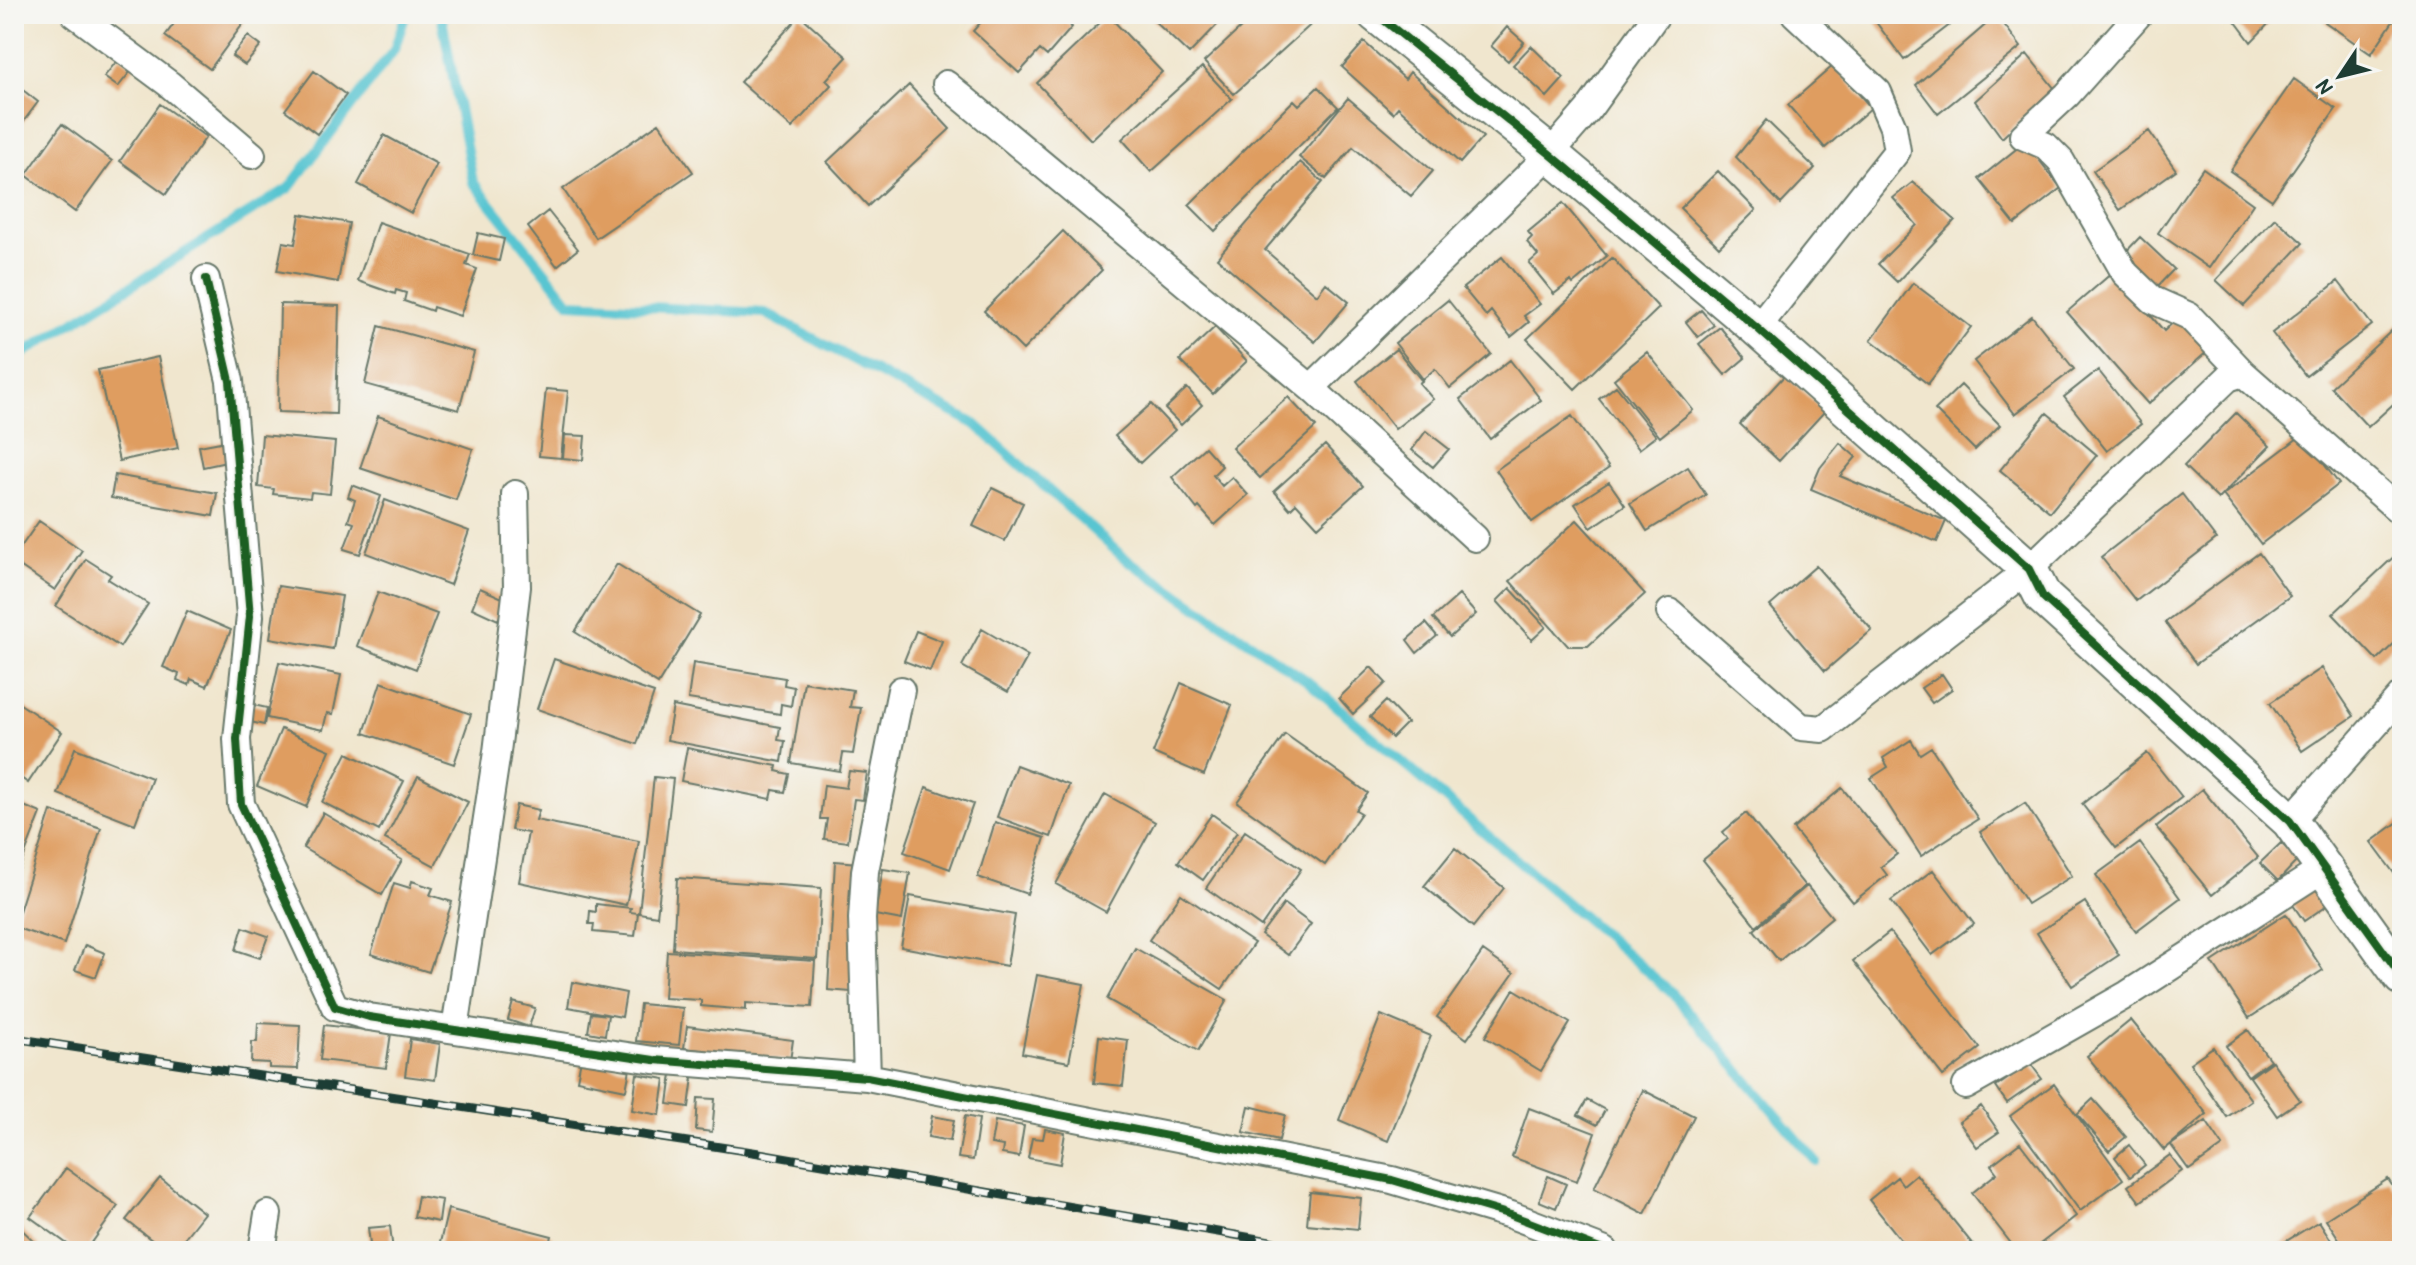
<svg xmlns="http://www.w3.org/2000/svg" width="2416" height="1265" font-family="'Patrick Hand',sans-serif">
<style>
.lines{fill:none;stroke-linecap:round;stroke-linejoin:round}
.stream{stroke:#59c5d1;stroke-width:10}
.building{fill:#df9d61}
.street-casing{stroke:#68786a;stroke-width:30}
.secondary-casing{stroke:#68786a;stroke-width:40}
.street{stroke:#fff;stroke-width:26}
.secondary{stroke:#fff;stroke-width:36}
.rail-casing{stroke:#1f3d34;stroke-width:9}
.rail{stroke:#f6f6f2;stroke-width:6;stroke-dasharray:18;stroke-linecap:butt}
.cycleway-casing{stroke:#f6f6f2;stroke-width:13}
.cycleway{stroke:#1b5e20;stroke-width:8}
</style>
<rect width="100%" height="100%" fill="#f6f6f2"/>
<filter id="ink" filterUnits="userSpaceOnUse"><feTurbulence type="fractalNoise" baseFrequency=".0125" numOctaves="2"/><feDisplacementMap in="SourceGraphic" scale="16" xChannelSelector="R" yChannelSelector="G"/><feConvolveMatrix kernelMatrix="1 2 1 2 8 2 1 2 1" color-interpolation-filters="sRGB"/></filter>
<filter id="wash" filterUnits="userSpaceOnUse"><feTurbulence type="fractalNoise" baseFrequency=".006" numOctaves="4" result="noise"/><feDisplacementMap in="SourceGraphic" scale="32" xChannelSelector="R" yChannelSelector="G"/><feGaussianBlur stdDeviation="1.8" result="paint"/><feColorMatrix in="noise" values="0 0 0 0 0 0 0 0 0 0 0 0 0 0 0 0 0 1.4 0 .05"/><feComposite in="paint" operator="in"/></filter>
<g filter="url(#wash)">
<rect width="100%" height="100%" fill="#f0e6ce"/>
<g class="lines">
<path class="stream" d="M441 14 473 182 570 303 765 313 975 424 1123 557 1306 680 1670 991 1816 1161
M14 359 289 188 394 50 406 14"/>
</g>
<g id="blocks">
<path class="building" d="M181 14H235L245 21 210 69 165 36Z
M988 14H1058L1072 27 1047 56 1040 50 1019 73 973 31Z
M1147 14H1214L1221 21 1189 54Z
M1256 14H1311L1316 20 1234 94 1204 62Z
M1870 14H1964L1904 60Z
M2230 14H2278L2251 42Z
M2331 14H2398L2371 54 2325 22Z
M800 15 847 57 826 80 831 85 792 128 740 82Z
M1108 15 1162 72 1091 140 1037 83Z
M1997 15 2021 47 1938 114 1916 85Z
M1507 27 1524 42 1508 61 1491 46Z
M248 36 261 46 245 65 232 56Z
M1364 42 1405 79 1410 72 1483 137 1460 163 1398 107 1393 113 1342 67Z
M1531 46 1564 78 1547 97 1513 65Z
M2027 54 2054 88 2002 138 1975 101Z
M120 57 134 67 118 87 104 77Z
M1834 65 1871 108 1825 148 1788 105Z
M1202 67 1232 99 1151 172 1122 139Z
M314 71 346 95 317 134 285 110Z
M2294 79 2336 109 2272 200 2230 171Z
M14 83 38 102 14 134Z
M909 85 950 129 868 206 827 162Z
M1318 87 1338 107 1215 231 1189 205 1294 100 1299 105Z
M1348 98 1433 171 1411 196 1353 147 1326 179 1299 157Z
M160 104 206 137 166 194 120 161Z
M1766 120 1815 168 1781 204 1736 157Z
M659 123 693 172 596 238 563 189Z
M62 124 112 161 75 212 26 175Z
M2149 131 2176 170 2120 210 2093 171Z
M384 135 437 164 411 213 358 184Z
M2025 142 2061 188 2015 224 1979 179Z
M1300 162 1323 182 1265 250 1317 295 1326 283 1349 302 1315 342 1217 258Z
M2203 168 2253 204 2209 268 2158 233Z
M1718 171 1756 210 1719 247 1680 208Z
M1913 182 1955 220 1897 282 1878 264 1917 225 1893 198Z
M1563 203 1607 256 1573 284 1571 281 1554 294 1529 263 1538 255 1527 242 1532 237 1528 232Z
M548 211 578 249 557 266 528 227Z
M300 214 349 223 338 282 277 271 283 242 295 244Z
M2275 218 2303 243 2244 306 2216 280Z
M378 222 470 254 466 265 477 269 460 316 433 307 432 311 404 301 406 293 396 290 395 294 358 281Z
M1063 231 1102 270 1023 350 984 311Z
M478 233 504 239 499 261 473 255Z
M2140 237 2174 269 2155 289 2121 257Z
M1502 257 1540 304 1524 316 1529 322 1511 337 1491 311 1486 316 1463 288Z
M1612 258 1659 308 1575 389 1527 339Z
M2113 272 2164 331 2180 316 2209 350 2148 404 2067 312Z
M2338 281 2372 325 2306 376 2272 333Z
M1913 283 1971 327 1928 384 1871 340Z
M1448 300 1491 354 1450 388 1435 369 1423 379 1395 343Z
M280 304 339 306 336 414 278 412Z
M1701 310 1714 325 1698 337 1686 322Z
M2032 316 2074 369 2015 414 1974 361Z
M2402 321V396L2368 427 2331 387Z
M379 326 474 352 459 410 365 384Z
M1215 327 1247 361 1213 394 1180 360Z
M1720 327 1745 358 1725 375 1699 344Z
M1396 349 1422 381 1419 383 1433 399 1395 429 1357 381Z
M1647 352 1693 410 1660 437 1614 379Z
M158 357 178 448 119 461 98 370Z
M1510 360 1541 400 1490 439 1460 399Z
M2098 370 2141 424 2107 451 2064 397Z
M1785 375 1824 412 1779 461 1740 424Z
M1961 385 2000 425 1975 450 1935 410Z
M1616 386 1656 436 1639 449 1599 399Z
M1187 388 1202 405 1181 425 1165 409Z
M546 389 568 391 561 458 539 456Z
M1288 397 1316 427 1260 478 1232 448Z
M1151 404 1175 430 1140 463 1115 436Z
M2047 413 2097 455 2050 512 2000 470Z
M2236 413 2270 446 2218 499 2184 466Z
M378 416 473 449 456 500 360 468Z
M1572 416 1609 468 1532 522 1496 470Z
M1426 431 1449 449 1433 467 1412 450Z
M262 435 335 442 330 494 311 492 310 498 273 494 274 489 258 487Z
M565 435 585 436 583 460 563 458Z
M2302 435 2339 484 2261 544 2223 495Z
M226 441 231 461 203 467 199 446Z
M1840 443 1856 457 1840 476 1946 521 1937 542 1811 489 1820 468Z
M1325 445 1363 486 1318 527 1296 503 1290 509 1274 491Z
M1205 447 1222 466 1213 475 1222 486 1232 477 1248 495 1215 525 1199 507 1197 509 1172 477Z
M1688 467 1706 495 1647 531 1630 503Z
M115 475 217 493 213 516 111 498Z
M1609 482 1625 505 1591 528 1575 504Z
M352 485 381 496 360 554 344 549 354 523 348 521 355 500 348 497Z
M992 488 1023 503 1005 541 973 526Z
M2182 494 2216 539 2136 601 2101 557Z
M385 500 469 531 450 585 366 553Z
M1577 520 1645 594 1588 646H1568L1510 581Z
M39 521 82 550 55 590 14 562V557Z
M2402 549V636L2377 660 2333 614Z
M2259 553 2290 596 2196 664 2165 622Z
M86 559 111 575 108 579 148 604 120 647 56 606Z
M617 564 700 615 658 684 575 632Z
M1816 566 1872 630 1825 671 1770 606Z
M278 586 342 596 333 649 270 638Z
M480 588 507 600 498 620 472 608Z
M1510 588 1546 627 1532 640 1497 601Z
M378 592 437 614 416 669 357 646Z
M1459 595 1476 614 1450 637 1433 618Z
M187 611 231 630 207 686 191 679 189 685 177 680 179 674 163 667Z
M1426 623 1437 636 1417 653 1407 640Z
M982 629 1028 656 1008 692 962 666Z
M916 631 942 641 930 671 904 661Z
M554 659 654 693 637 744 537 709Z
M279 662 341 675 333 714 327 713 323 730 267 718Z
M693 663 785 678 784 685 794 687 791 706 781 704 780 714 688 699Z
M1371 667 1386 683 1353 714 1339 698Z
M2322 668 2354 716 2302 751 2270 703Z
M1942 674 1952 689 1932 703 1921 688Z
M381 682 471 714 454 764 364 733Z
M804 682 853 690 850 707 861 708 853 754 843 753 840 771 791 763Z
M1181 683 1232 705 1204 775 1153 753Z
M14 700 62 732 28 783 14 773Z
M1386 701 1407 723 1392 738 1370 717Z
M249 704 267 708 264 725 246 721Z
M673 706 780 727 778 740 785 741 782 762 667 740Z
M281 729 330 750 306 807 257 786Z
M1285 734 1368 793 1356 810 1361 813 1325 865 1237 802Z
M1911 740 1920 754 1931 747 1978 819 1921 856 1871 778 1888 767 1883 758Z
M75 748 152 778 135 824 58 794Z
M687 748 777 766 776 771 789 774 785 792 773 790 771 799 681 781Z
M347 753 404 781 379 831 322 802Z
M2147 753 2182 797 2116 848 2082 804Z
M1016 765 1069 785 1051 837 997 817Z
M849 771 867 773 863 800 854 799 848 842 824 839 827 819H820L824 785 846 788Z
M418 776 468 802 435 866 385 839Z
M654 777 673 779 657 916 639 913Z
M926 787 973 804 950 869 904 852Z
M1842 788 1897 854 1881 867 1887 875 1853 902 1793 829Z
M2202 789 2258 857 2212 895 2156 827Z
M1105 794 1155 822 1106 912 1056 884Z
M14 802 41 813 14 882Z
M2025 803 2072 876 2027 904 1980 832Z
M516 805 539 810 536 820 639 841 626 905 519 882 528 833 511 830Z
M51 811 101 828 64 944 14 927Z
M323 813 402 860 382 895 303 848Z
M1746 813 1805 886 1756 926 1703 860 1728 839 1723 832Z
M1212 814 1237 832 1203 880 1178 862Z
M2402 819V884L2371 842Z
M995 822 1045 838 1027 894 978 877Z
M1245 831 1301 869 1261 927 1206 888Z
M2140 843 2180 898 2136 931 2096 875Z
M2281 843 2298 860 2278 881 2260 863Z
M1455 848 1504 888 1473 927 1424 886Z
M835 861 858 863 851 992 828 990Z
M883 869 910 873 902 920 875 915Z
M1933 870 1974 924 1932 955 1891 901Z
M677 878 821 888 817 959 673 949Z
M412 881 433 888 430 895 452 902 429 972 371 954 394 883 410 888Z
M2316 884 2330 903 2304 921 2291 902Z
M1807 886 1832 917 1779 961 1754 930Z
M1181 894 1254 943 1222 989 1149 940Z
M910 896 1015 915 1007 966 901 947Z
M2085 902 2119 955 2072 986 2037 933Z
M596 904 631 908 630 912 638 913 635 936 593 932 594 924H589L590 911 596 912Z
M1284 904 1311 924 1288 955 1261 935Z
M2286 914 2323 970 2249 1018 2212 962Z
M243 927 268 936 260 958 236 950Z
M1890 932 1980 1048 1943 1076 1853 961Z
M85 945 105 953 96 977 75 970Z
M1135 948 1227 1000 1198 1051 1107 999Z
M667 951 815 961 812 1007 746 1003V1010L701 1006V1000L664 998Z
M1483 951 1514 973 1467 1039 1437 1017Z
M1037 975 1084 984 1069 1062 1022 1053Z
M572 982 626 993 622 1017 568 1007Z
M1514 989 1570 1023 1541 1071 1485 1037Z
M513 1002 535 1008 529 1027 508 1020Z
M640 1004 683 1008 679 1045 636 1041Z
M591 1013 608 1015 605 1035 588 1032Z
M1381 1015 1431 1036 1388 1141 1339 1120Z
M2131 1020 2207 1114 2164 1150 2087 1056Z
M258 1023 300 1025 298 1069 269 1068V1063L251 1062 252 1042H257Z
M324 1025 391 1033 386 1068 320 1060Z
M687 1026 793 1040 790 1061 684 1048Z
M2248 1030 2270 1060 2248 1076 2226 1046Z
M1099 1036 1128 1040 1123 1086 1094 1083Z
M410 1039 440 1044 435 1080 405 1076Z
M2213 1047 2251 1100 2227 1117 2190 1063Z
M581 1059 630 1069 626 1090 577 1080Z
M2272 1061 2300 1100 2277 1116 2250 1077Z
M2030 1063 2042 1079 2007 1103 1996 1087Z
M637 1074 665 1079 660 1115 632 1110Z
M672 1074 693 1077 689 1107 668 1104Z
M2054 1084 2123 1179 2080 1211 2010 1116Z
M1643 1090 1694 1116 1645 1214 1594 1188Z
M698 1098 715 1099 712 1132 696 1130Z
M2093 1099 2126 1137 2109 1151 2077 1114Z
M1587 1100 1605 1110 1597 1125 1578 1115Z
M1249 1106 1285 1115 1279 1140 1243 1132Z
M1981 1106 1999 1132 1977 1147 1959 1122Z
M1529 1108 1595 1133 1577 1181 1512 1157Z
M932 1116 954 1120 950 1141 928 1137Z
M965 1116 979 1119 973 1160 958 1158Z
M995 1121 1024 1126 1019 1157 1002 1154 1003 1146 991 1144Z
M2206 1121 2223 1146 2189 1170 2171 1145Z
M1045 1129 1065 1133 1060 1164 1028 1158 1032 1138 1043 1139Z
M2020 1143 2076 1216 2031 1251H2017L1972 1193 1997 1173 1991 1165Z
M2129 1145 2145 1165 2130 1177 2115 1157Z
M2170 1155 2182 1171 2140 1202 2128 1186Z
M66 1168 118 1206 86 1251H77L30 1217Z
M1916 1174 1978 1251H1910L1869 1200 1897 1177 1903 1185Z
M1548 1176 1566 1184 1556 1208 1539 1201Z
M160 1178 204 1213 174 1251H166L126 1220Z
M2388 1179 2402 1201 2400 1221 2402 1247 2396 1251H2347L2326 1219Z
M1310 1192 1361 1198 1358 1229 1307 1224Z
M418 1196 442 1200 439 1222 414 1217Z
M448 1209 552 1236 548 1251H438Z
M2319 1221 2338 1251H2270Z
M14 1222 39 1246 34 1251H14Z
M390 1226 393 1251H371L368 1228Z"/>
</g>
</g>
<g filter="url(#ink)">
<use href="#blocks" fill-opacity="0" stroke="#68786a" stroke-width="2"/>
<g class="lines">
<defs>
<path id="street" d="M75 14 169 84 252 155
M2139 14 2067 95 2023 136 2046 146 2061 161 2125 273 2153 300 2189 316 2243 373
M946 84 1311 388 1475 538
M206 279 230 381 250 616 237 739 241 804 335 1007 369 1017 654 1060 867 1077 1392 1180 1511 1215 1605 1251
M1757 328 1897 151 1893 127 1878 92 1795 14
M1311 388 1550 154 1588 110 1657 14
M1670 612 1801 727 1823 729 2029 569 2228 378 2243 373 2402 513
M2290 821 2402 695
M455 1029 497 752 517 587 515 494
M867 1077 862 919 865 871 901 690
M1966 1086 2128 994 2323 869
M262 1251 268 1214"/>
<path id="secondary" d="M1376 14 1550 154 1757 328 2029 569 2043 597 2290 821 2402 977"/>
</defs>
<use href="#street" class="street-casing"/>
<use href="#secondary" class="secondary-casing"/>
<use href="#street" class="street"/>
<use href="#secondary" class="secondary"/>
<defs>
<path id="rail" d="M14 1038 759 1153 1270 1241 1311 1251"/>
</defs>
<use href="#rail" class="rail-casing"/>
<use href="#rail" class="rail"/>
<defs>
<path id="cycleway" d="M1376 14 1550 154 1757 328 2029 569 2043 597 2290 821 2402 977
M206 279 230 381 250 616 237 739 241 804 335 1007 369 1017 654 1060 867 1077 1392 1180 1511 1215 1605 1251"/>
</defs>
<use href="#cycleway" class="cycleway-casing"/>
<use href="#cycleway" class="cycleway"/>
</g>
</g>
<rect width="2416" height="1265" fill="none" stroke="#f6f6f2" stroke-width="48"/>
<g transform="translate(2340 76) rotate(235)" stroke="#f6f6f2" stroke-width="6" paint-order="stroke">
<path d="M0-6L14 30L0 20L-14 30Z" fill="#1f3d34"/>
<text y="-12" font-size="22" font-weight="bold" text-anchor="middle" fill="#1f3d34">N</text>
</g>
</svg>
